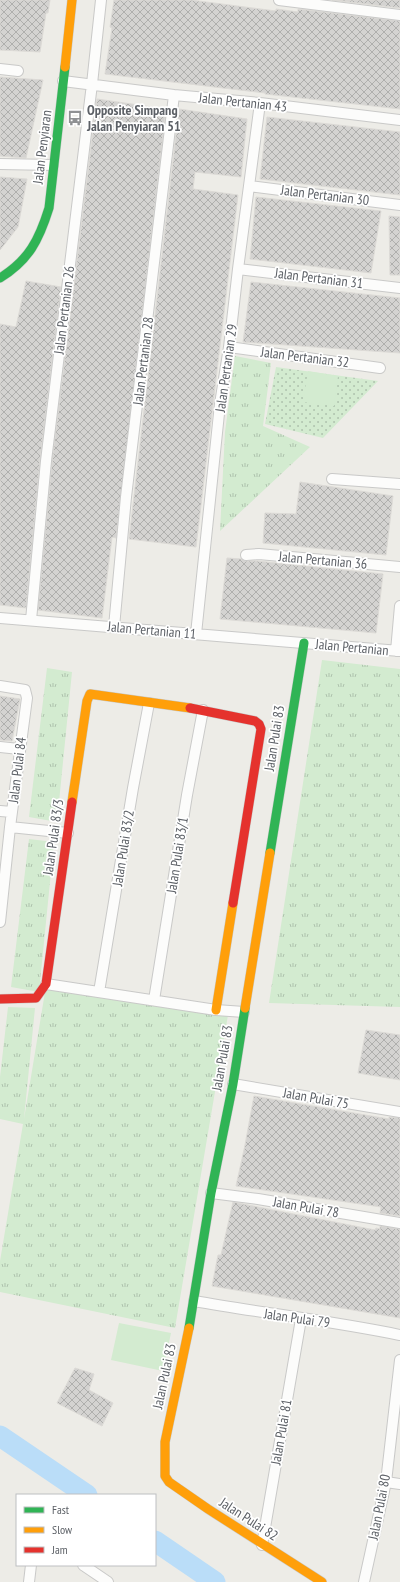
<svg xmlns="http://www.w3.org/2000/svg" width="400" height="1582" font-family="'PT Sans Narrow',sans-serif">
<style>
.grass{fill:url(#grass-tufts)}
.park{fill:url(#park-dots)}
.garden{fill:#d3ebd0}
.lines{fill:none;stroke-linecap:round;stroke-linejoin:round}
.river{stroke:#baddf8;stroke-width:21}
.building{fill:url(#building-cross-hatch);stroke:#dcdad6}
.street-casing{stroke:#c9c9c8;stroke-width:12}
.fast-casing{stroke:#c9cac9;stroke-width:10}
.slow-casing{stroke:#c9cac9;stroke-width:10}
.jam-casing{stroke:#c9cac9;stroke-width:10}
.street{stroke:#fcfcfb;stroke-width:10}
.fast{stroke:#30b455;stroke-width:9}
.slow{stroke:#ff9f0a;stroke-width:9}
.jam{stroke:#e5322d;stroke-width:9}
.labels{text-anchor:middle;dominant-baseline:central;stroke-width:3.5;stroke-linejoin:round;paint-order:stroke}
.street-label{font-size:14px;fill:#5c6066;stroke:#fff}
.poi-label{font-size:14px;font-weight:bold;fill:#5c6066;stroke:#fff;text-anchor:start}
</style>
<defs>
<pattern id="grass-tufts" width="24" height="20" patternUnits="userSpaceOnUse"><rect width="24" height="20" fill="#d3ebd0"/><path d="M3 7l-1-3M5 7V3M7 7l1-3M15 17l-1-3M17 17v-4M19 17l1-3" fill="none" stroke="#aec2ad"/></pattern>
<pattern id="park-dots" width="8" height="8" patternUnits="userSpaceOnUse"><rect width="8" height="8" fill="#d3ebd0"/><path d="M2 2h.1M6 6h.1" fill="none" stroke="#aec2ad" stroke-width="1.8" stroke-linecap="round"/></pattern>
<pattern id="building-cross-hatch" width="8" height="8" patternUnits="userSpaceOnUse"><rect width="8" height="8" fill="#d4d3d1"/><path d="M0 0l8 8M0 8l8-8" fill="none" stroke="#afafad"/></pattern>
</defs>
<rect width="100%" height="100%" fill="#edece7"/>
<path class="grass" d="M235 356 271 363 263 426 310 447 220 531 225 432Z
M322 660 400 669V1007L269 1003Z
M47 668 72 672 57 822 29 817Z
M29 839 54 842 39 992 11 987Z
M46 986 228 1015 175 1328 0 1292V1261L23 1124 0 1119V1077L8 1007 35 1008 24 1119Z"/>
<path class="park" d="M276 367 378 381 323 438 265 424Z"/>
<path class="garden" d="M308 371 338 376 334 406 303 402Z
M119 1323 171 1333 163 1371 111 1360Z"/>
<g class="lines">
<path class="river" d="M0 1436 87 1495
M155 1541 215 1582"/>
</g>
<path class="building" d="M0 0H50L48 13H46L40 52 0 50Z
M114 0H191L276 11V9L298 12V9L400 21V109L265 94V93L105 74 112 28 110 27Z
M332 0H400V8Z
M0 77 43 80 26 158 0 156Z
M97 99 166 109 116 538 112 537 102 618 38 610 52 462Z
M179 109 247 119 241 177 195 172 193 189 238 195 196 547 129 539Z
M267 117 400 132V195L260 179Z
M0 177 27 179 18 227 0 250Z
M256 197 381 211 371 273 250 259Z
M389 216 400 217V275H390Z
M26 281 61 287 40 460 26 608 0 605V324L16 327Z
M251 282 400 298V353L243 342Z
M300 482 393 496 386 555 263 543 265 513 296 514Z
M227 558 241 559 246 561H257L383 574 376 633 220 619Z
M0 696 20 699 12 741 0 740Z
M366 1030 400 1035V1080L358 1073Z
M254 1096 389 1119V1117L400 1118V1216L380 1213 381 1207 236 1186 245 1145Z
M233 1202 375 1230 376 1228 380 1229V1226L400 1229V1318L212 1286 218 1255H221Z
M75 1368 94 1374 89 1390 113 1403 102 1426 57 1403Z"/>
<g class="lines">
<defs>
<path id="street" d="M279 0 400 15
M0 69 18 71
M63 81 174 95 260 103 400 120
M0 164 53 165
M249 186 400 205
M238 269 400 288
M229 347 380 368
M332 479 400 484
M246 555 259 554 400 567
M0 618 400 651
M31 620 46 461 92 84 101 0
M114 627 126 497 174 95
M196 634 220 404 229 347 238 269 260 103
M396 651 400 606
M0 686 25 690 27 698 10 827 0 922
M0 747 19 749
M0 811 12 812
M10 827 68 833
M46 984 216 1010 244 1012
M99 992 133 788 149 703
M154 1000 187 795 203 710
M233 1084 400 1112
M211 1193 258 1199 400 1223
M194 1301C262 1313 332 1321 400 1335
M386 1482 400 1484
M262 1545 301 1319
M83 1565 108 1582
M29 1582 31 1565
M364 1582 386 1482 400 1360"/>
<path id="fast" d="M0 278C29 260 39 240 49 208L65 67
M270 853 304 643
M189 1328 211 1193 233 1084 245 1008"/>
<path id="slow" d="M65 67 72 0
M72 802 87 701 90 694 190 708
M245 1008 270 853
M216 1010 233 903
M189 1328 165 1442V1476L169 1482 208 1509 322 1582"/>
<path id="jam" d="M190 708 255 721 259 724 261 729 233 903
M0 999 36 998 46 984 72 802"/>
</defs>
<use href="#street" class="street-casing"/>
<use href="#fast" class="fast-casing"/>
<use href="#slow" class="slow-casing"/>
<use href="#jam" class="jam-casing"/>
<use href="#street" class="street"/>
<use href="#fast" class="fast"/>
<use href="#slow" class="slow"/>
<use href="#jam" class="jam"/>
</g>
<defs>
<symbol id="bus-bare" viewBox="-9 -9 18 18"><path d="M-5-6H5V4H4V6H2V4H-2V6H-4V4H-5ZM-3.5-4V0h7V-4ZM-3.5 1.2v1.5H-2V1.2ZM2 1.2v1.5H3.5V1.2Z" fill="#8f9193" stroke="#fff" stroke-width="2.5" paint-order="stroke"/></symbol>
</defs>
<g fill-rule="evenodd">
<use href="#bus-bare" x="64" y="107" width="22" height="22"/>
</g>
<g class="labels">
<g class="street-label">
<text transform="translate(243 102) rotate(6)">Jalan Pertanian 43</text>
<text transform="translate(42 147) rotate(-83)">Jalan Penyiaran</text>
<text transform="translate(325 195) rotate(7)">Jalan Pertanian 30</text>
<text transform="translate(319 278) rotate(7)">Jalan Pertanian 31</text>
<text transform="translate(64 310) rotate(-83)">Jalan Pertanian 26</text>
<text transform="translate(305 357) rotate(7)">Jalan Pertanian 32</text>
<text transform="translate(143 361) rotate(-83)">Jalan Pertanian 28</text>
<text transform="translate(226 368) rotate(-82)">Jalan Pertanian 29</text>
<text transform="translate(323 560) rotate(5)">Jalan Pertanian 36</text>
<text transform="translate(152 630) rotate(5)">Jalan Pertanian 11</text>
<text transform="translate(352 647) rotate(5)">Jalan Pertanian</text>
<text transform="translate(274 738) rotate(-81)">Jalan Pulai 83</text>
<text transform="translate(17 770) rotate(-83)">Jalan Pulai 84</text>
<text transform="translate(53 837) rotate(-82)">Jalan Pulai 83/3</text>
<text transform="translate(123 848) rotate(-81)">Jalan Pulai 83/2</text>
<text transform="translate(177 855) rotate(-81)">Jalan Pulai 83/1</text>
<text transform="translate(222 1058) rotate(-80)">Jalan Pulai 83</text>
<text transform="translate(316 1098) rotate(10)">Jalan Pulai 75</text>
<text transform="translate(306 1207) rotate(10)">Jalan Pulai 78</text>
<text transform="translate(297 1318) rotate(8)">Jalan Pulai 79</text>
<text transform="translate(164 1376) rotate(-78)">Jalan Pulai 83</text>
<text transform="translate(281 1432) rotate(-80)">Jalan Pulai 81</text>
<text transform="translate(379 1507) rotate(-79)">Jalan Pulai 80</text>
<text transform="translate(249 1519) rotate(33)">Jalan Pulai 82</text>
</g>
<g class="poi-label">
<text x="87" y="110">Opposite Simpang<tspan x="87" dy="16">Jalan Penyiaran 51</tspan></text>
</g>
</g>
<rect x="16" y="1494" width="140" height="72" fill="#ffffff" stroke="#bebfc2"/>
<rect x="24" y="1507" width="20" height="6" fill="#30b455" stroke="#bebfc2"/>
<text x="52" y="1514" font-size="12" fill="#5c6066">Fast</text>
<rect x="24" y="1527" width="20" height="6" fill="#ff9f0a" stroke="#bebfc2"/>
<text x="52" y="1534" font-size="12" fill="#5c6066">Slow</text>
<rect x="24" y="1547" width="20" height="6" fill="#e5322d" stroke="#bebfc2"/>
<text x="52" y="1554" font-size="12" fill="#5c6066">Jam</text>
</svg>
